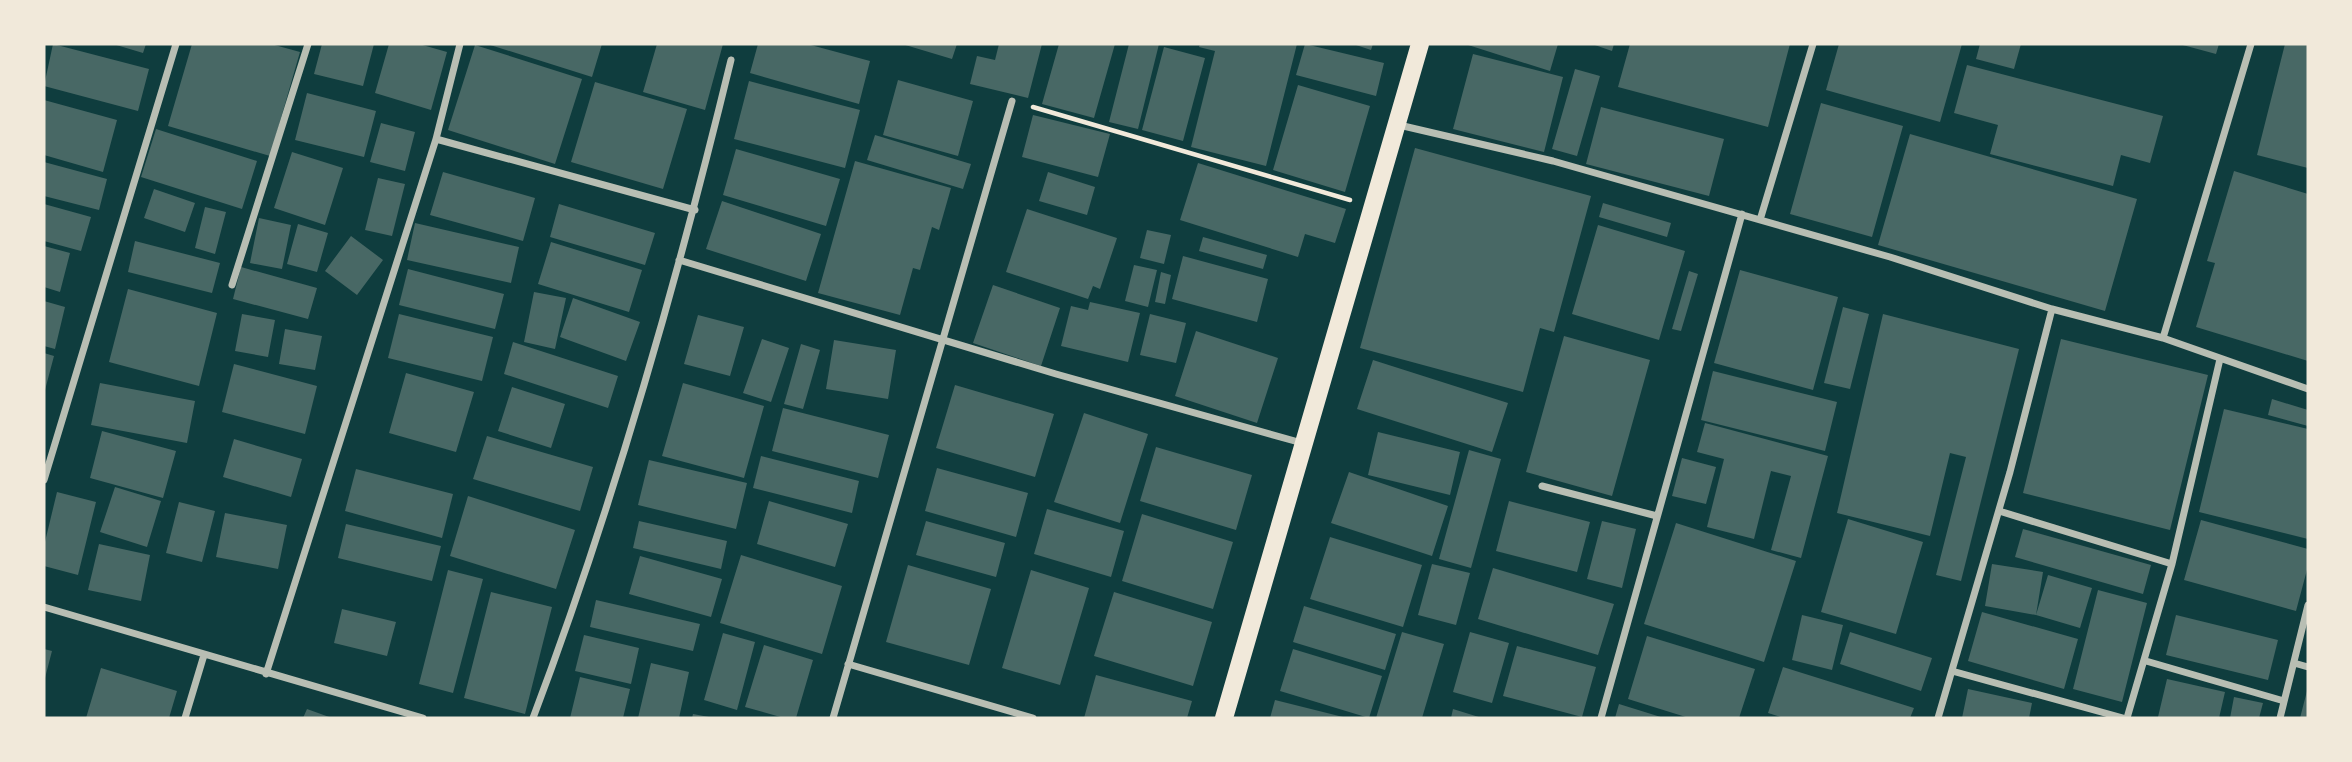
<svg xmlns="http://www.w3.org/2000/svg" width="2352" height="762" font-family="'PT Sans Narrow',sans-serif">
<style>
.building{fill:#486865}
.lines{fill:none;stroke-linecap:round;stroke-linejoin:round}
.path{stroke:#f1e9da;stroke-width:4.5}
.minor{stroke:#b8beb3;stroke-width:7}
.primary{stroke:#f1e9da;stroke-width:18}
</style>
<rect width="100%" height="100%" fill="#0f3d3e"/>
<path class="building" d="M53 44 149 69 138 111 44 86Z
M113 44H146L143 53Z
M192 44H271L300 52 270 156 168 126Z
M322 44H374L363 86 314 74Z
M389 44H419L447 52 431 110 375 93Z
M487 44H602L592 77Z
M657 44H723L705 110 643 92Z
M758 44H807L870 61 859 104 750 73Z
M902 44H957L952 59Z
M999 44H1042L1028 98 970 84 977 56 995 60Z
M1059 44H1115L1094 118 1042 104Z
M1129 44H1159L1138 129 1109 122Z
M1200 44H1297L1266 166 1191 147 1215 51 1199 47Z
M1305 44 1384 63 1376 96 1296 75Z
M1353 44H1373L1371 50Z
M1465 44H1558L1550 71Z
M1592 44H1614L1612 51Z
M1630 44H1790L1768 127 1618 87Z
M1839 44H1962L1940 122 1826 90Z
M1980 44H2021L2014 69 1976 59Z
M2179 44H2219L2216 54Z
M2285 44H2308V168L2257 155Z
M475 45 582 79 555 164 448 130Z
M1164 47 1205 58 1183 141 1142 130Z
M1473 54 1563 77 1544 152 1453 129Z
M1967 65 2163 116 2150 163 2121 155 2113 186 1990 154 1998 125 1954 113Z
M1575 69 1600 76 1577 156 1552 149Z
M898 80 973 101 958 156 883 135Z
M749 81 860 110 845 168 734 139Z
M595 82 687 109 663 189 571 162Z
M1298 85 1370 106 1345 192 1273 170Z
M307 93 376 111 364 157 295 140Z
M44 100 117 120 103 172 44 155Z
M1821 103 1903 126 1872 237 1790 214Z
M1601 107 1724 139 1709 196 1586 164Z
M1033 115 1110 134 1098 177 1022 157Z
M381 123 415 132 405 171 370 162Z
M156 129 257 161 242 209 141 177Z
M1910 134 2137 199 2105 311 1878 245Z
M875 135 971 164 963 189 867 160Z
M1415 148 1591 196 1554 332 1540 328 1523 392 1360 348Z
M736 149 840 179 826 226 723 195Z
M292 152 343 168 325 225 274 208Z
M855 161 951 188 939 230 932 227 920 270 913 268 900 315 818 293Z
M44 162 107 179 99 210 44 196Z
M1198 163 1346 209 1335 243 1305 234 1298 257 1180 220Z
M2234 171 2308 194V361L2196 327 2215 263 2207 261Z
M443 172 535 198 523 241 430 215Z
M1048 172 1095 187 1087 215 1039 201Z
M378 178 405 184 392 236 365 230Z
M154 189 195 203 185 232 144 218Z
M722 201 821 234 806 281 706 249Z
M1603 203 1671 223 1667 237 1599 217Z
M44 204 91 217 81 251 44 241Z
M559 204 655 233 645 265 550 237Z
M205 207 226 212 215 254 195 248Z
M1027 209 1117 238 1100 289 1093 286 1088 299 1006 272Z
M259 218 291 225 282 269 250 263Z
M415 223 519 247 511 283 407 260Z
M298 224 328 233 317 272 287 264Z
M1598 225 1685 251 1659 340 1572 314Z
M1147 230 1171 235 1164 264 1140 258Z
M351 236 383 260 357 295 325 271Z
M1203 237 1267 255 1263 269 1199 251Z
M135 241 220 263 212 293 128 272Z
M551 242 642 270 629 312 538 284Z
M44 246 70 253 60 292 44 287Z
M1183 256 1268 279 1257 322 1172 299Z
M1134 265 1157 270 1148 307 1125 301Z
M241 267 317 288 308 319 233 299Z
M408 269 504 294 495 329 399 305Z
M1740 270 1838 297 1813 390 1714 363Z
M1689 271 1698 274 1681 331 1672 329Z
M1161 272 1171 275 1165 304 1155 302Z
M993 285 1060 308 1041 366 973 343Z
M128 289 217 313 199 386 109 362Z
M534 292 566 298 555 349 524 342Z
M573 298 640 322 626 361 560 337Z
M44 301 65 307 55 349 44 346Z
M1090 302 1140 313 1128 362 1061 346 1071 306 1088 310Z
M1843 307 1869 314 1850 389 1824 383Z
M242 314 275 320 268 357 235 351Z
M399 314 493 337 482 381 388 358Z
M1150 314 1186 323 1176 363 1140 355Z
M1883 314 2019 349 1961 581 1936 575 1966 457 1950 453 1930 536 1837 513Z
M698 315 744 327 730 376 684 364Z
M285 329 322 336 315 370 279 364Z
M1196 331 1278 358 1257 423 1175 396Z
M1564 336 1650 360 1612 496 1526 472Z
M762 339 789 348 771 402 743 393Z
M2061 339 2208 375 2170 530 2023 493Z
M834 340 896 350 888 399 826 389Z
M513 342 618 376 608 408 504 374Z
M801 344 820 350 803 409 784 404Z
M44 353 54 356 45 390H44Z
M1373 360 1508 403 1492 452 1357 409Z
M234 364 317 386 305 434 222 412Z
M1713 371 1837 402 1825 451 1701 420Z
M406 373 474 392 456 452 389 433Z
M100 383 195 401 187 443 91 425Z
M683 383 764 406 744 478 662 456Z
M955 385 1054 414 1035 477 936 448Z
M512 387 565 404 551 448 498 431Z
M2272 399 2308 410V426L2268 415Z
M783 408 889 435 878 478 772 451Z
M2224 409 2308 429V539L2199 512Z
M1084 413 1148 434 1120 523 1054 502Z
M1705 423 1828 456 1801 558 1771 550 1791 476 1771 471 1754 539 1707 527 1724 459 1697 452Z
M102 431 176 451 163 498 90 478Z
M1378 432 1460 452 1450 495 1368 475Z
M487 436 593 467 580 511 473 479Z
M234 439 302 459 291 497 223 477Z
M1156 447 1252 475 1236 530 1140 501Z
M1469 450 1501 459 1471 568 1439 559Z
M761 456 859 481 852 513 753 488Z
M1682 458 1716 467 1706 504 1672 496Z
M649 460 747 483 736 529 638 505Z
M937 468 1028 493 1016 537 925 511Z
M356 469 453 494 442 538 345 511Z
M1349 472 1448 506 1432 556 1331 523Z
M115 487 161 501 147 547 100 532Z
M57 492 96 502 78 575 44 566V546Z
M468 496 575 530 556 589 450 556Z
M769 501 848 524 835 567 757 544Z
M1509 501 1590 522 1577 572 1496 551Z
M179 502 215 511 202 562 166 553Z
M1047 509 1124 531 1111 577 1034 554Z
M225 513 287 525 278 569 216 557Z
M1142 514 1233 542 1213 609 1122 581Z
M1848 519 1923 542 1896 634 1821 612Z
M2201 520 2308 549V566L2296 611 2184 580Z
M639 521 727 541 721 569 633 548Z
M926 521 1005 543 996 577 916 555Z
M1602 521 1636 529 1622 588 1587 579Z
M1676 523 1796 561 1764 662 1644 624Z
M346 524 441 546 432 581 338 558Z
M2023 529 2151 565 2143 594 2015 557Z
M1330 537 1422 565 1403 627 1310 599Z
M99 544 150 555 141 601 88 590Z
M741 555 842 586 822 654 720 623Z
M640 556 722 579 711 617 629 594Z
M1432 564 1470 573 1456 625 1418 615Z
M1992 564 2043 572 2036 615 2048 575 2092 588 2080 628 2036 615 1985 606Z
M908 565 991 589 969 665 886 642Z
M1493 568 1614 604 1598 655 1478 619Z
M448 570 483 579 453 693 419 684Z
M1031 570 1089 588 1060 685 1002 668Z
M2098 590 2147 603 2122 702 2073 689Z
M491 592 552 607 525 714 464 698Z
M1114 592 1212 622 1193 686 1094 656Z
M596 600 700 624 693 651 590 627Z
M1304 606 1396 634 1385 670 1293 642Z
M342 609 396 622 387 656 334 643Z
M1982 612 2078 639 2064 689 1968 661Z
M1802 615 1843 625 1832 670 1792 660Z
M2176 615 2278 640 2268 680 2166 655Z
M1402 632 1444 644 1422 718H1376Z
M1470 632 1509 643 1492 703 1453 692Z
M1850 632 1932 658 1921 691 1840 664Z
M723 633 755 642 737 710 704 700Z
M584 635 639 648 631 684 575 671Z
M1647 636 1755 669 1739 718H1689L1628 699Z
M764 645 813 660 796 718H784L745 707Z
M1517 646 1596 667 1582 717 1503 696Z
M44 649 52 651 45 678H44Z
M1293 649 1382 676 1369 718 1280 691Z
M651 663 689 672 679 718H638Z
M1783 667 1914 708 1910 718H1784L1768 713Z
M101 668 177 691 169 718H86Z
M1096 675 1192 701 1187 718H1084Z
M580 677 630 689 623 718H570Z
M2167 679 2225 692 2219 718 2158 717Z
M1968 689 2032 703 2029 718H1962Z
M2307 691 2308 718H2300Z
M2234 697 2263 703 2259 718H2230Z
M1275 700 1343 717V718H1270Z
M1619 704 1664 718H1615Z
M307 709 332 718H303Z
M1453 709 1482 718H1451Z
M693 714 709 717V718H692Z"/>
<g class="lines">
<path class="path" d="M1033 107 1350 200"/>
<path class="minor" d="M1399 125 1553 161 1890 257 2052 309 2163 338 2308 389
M436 139 695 210
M1760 220 1813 44
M679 260 1056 374 1302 443
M232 285 308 44
M2163 338 2251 44
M44 480 176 44
M1542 486 1657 516
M1999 511 2172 564
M44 607 423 718
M2146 661 2284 701
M2294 663 2308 667
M848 664 1033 718
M1952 671 2123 718
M266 674 436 139 460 44
M185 718 204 655
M533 718C614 504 677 282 731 60
M833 718 1012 101
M1601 718 1742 214
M1938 718 2010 472 2052 309
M2127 718 2172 564 2220 359
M2280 718 2308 605"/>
<path class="primary" d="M1224 718 1420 44"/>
</g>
<rect width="2352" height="762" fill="none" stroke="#f1e9da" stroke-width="91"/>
</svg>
